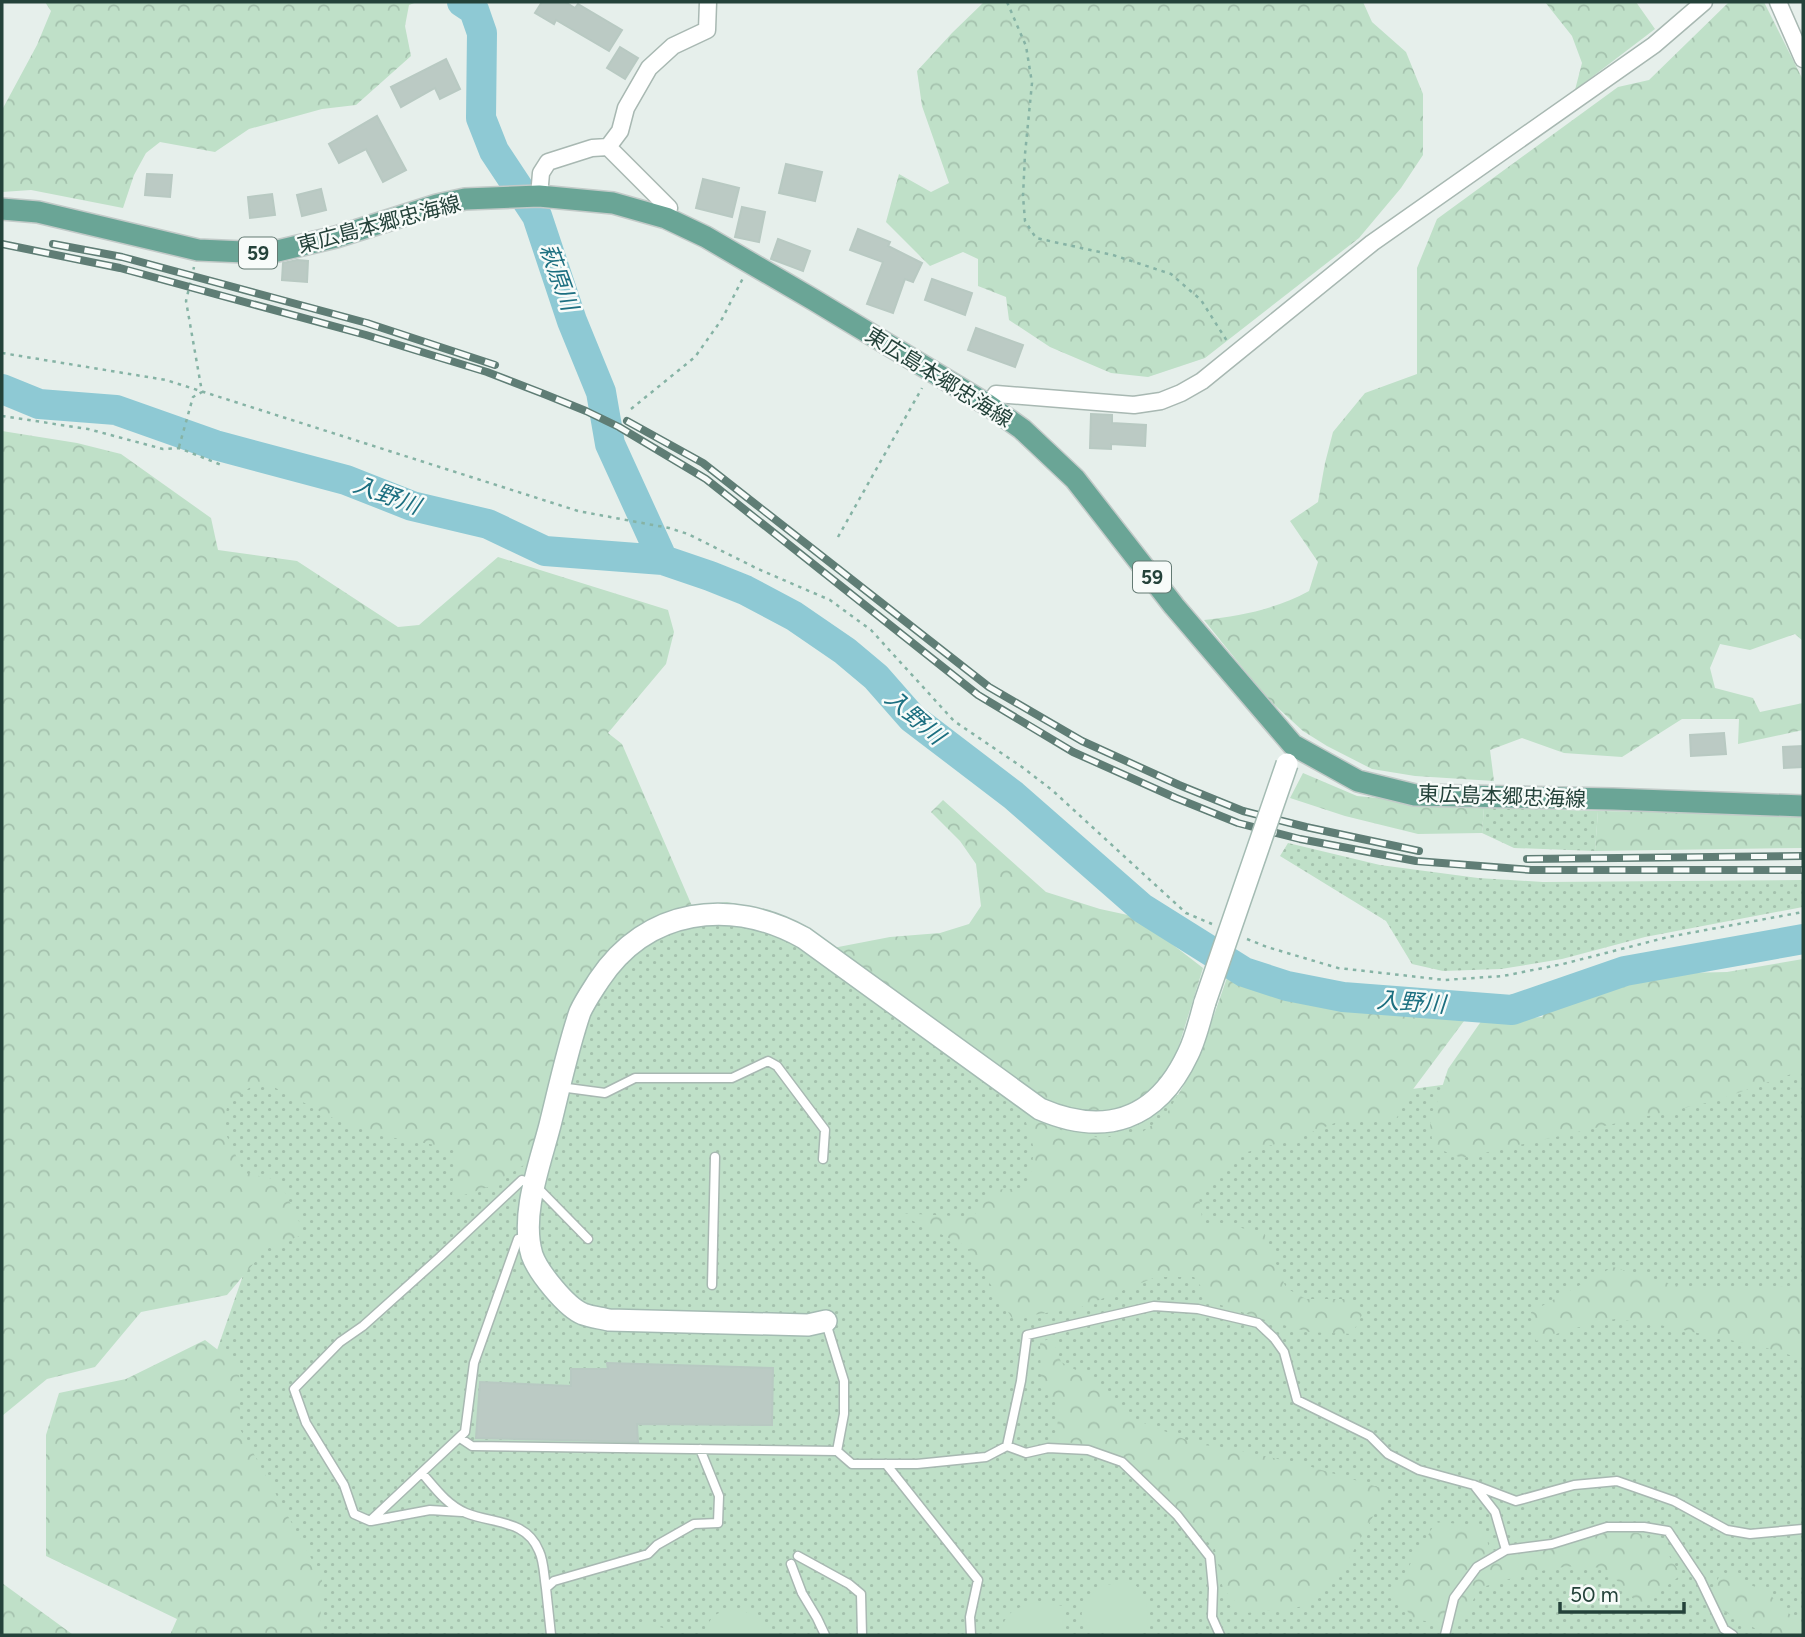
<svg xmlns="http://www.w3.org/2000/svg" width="1805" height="1637" font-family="Figtree,'Noto Sans JP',sans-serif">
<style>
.grass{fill:url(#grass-dots)}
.forest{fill:url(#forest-crowns)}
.pitch{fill:#bfe0c8}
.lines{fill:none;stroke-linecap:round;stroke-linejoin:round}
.river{stroke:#8ec9d4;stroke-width:30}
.building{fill:#bbcac4;stroke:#b8c9c2;stroke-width:2}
.lane-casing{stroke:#a8b8b2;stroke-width:11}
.street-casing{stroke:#a8b8b2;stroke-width:19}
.secondary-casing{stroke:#a4bbb3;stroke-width:24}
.primary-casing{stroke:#c2cac8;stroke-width:24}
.path{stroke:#86b3a5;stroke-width:2.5;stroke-dasharray:3.5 5;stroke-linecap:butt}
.lane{stroke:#fff;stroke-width:8}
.street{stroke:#fff;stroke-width:16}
.secondary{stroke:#fff;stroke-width:21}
.primary{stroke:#6aa596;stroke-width:21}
.rail-casing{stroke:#5f7d75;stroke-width:8}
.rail{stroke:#f7fbf9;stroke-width:5;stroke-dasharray:16;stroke-linecap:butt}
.secondary-bridge-casing{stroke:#a4bbb3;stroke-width:24;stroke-linecap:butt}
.secondary-bridge{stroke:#fff;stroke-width:21}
.labels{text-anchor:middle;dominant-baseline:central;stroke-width:5;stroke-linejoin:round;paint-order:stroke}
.shield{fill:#f7fbf9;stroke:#637a73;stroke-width:2}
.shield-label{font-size:19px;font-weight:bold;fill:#24423a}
.street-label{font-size:21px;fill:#24423a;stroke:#f7fbf9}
.water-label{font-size:23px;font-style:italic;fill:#1c6f80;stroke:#f7fbf9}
</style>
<defs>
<pattern id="grass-dots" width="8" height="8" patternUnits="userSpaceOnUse" patternTransform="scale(1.75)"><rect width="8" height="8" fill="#bfe0c8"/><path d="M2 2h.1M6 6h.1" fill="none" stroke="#a4c1ad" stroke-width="1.8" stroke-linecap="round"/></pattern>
<pattern id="forest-crowns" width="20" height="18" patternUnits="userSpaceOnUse" patternTransform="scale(1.75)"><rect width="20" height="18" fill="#bfe0c8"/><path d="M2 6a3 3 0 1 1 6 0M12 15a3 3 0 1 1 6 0" fill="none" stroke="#a4c1ad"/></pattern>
</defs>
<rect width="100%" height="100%" fill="#e6efeb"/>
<path class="grass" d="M1484 808 1598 811 1595 851 1514 848 1482 833Z
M1288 843 1380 865 1478 878 1543 882 1803 880V907L1645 937 1562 959 1501 969 1443 971 1412 964 1386 921 1280 856Z
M727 902 770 910 833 948 1060 1062 1239 1112 1803 1037V1635H273L201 1396 263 1218 194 1118 248 1070 604 926 692 906Z"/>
<path class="forest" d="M45 2H417L409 5 405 26 411 56 356 105 322 109 249 129 215 152 160 142 146 153 134 175 123 208 31 190 2 192V110L37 45 51 11Z
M984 2H1363L1372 22 1406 52 1423 94V155L1401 188 1359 238 1205 358 1148 377 1111 373 1050 347 1009 320 1006 297 978 286V259L963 252 930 266 886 222 899 174 931 192 949 183 922 106 917 71 952 33Z
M1545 2H1636L1655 29 1575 90 1582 63 1572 36Z
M1729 2H1764L1803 80V641L1795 634 1750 650 1720 644 1710 668 1715 688 1753 698 1760 712 1803 703V730L1738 744 1739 719H1682L1622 757 1564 753 1522 738 1490 750 1494 781 1415 776 1372 769 1327 746 1303 731 1267 698 1204 620C1241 616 1276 609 1309 591L1318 562 1290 521 1318 502 1325 463 1333 432 1365 393 1417 374V268L1437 219 1618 87 1649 80Z
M2 431 77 443 121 454 211 518 218 550 297 561 398 627 419 625 498 557 668 610 674 632 666 664 608 733 622 744 692 906 646 921 614 943 586 978 573 1003 532 1160 488 1187 452 1199 455 1149 414 1141 381 1136 333 1118 268 1084 249 1088 227 1106 224 1130 244 1173 279 1180 305 1234 266 1249 227 1295 141 1312 95 1367 47 1379 2 1416Z
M1303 773 1357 796 1484 808 1482 833 1418 834 1345 816 1290 798Z
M943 800 1046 892 1100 909 1137 917 1203 968 1172 1068 1147 1099 1111 1113 1065 1110 1032 1094 833 948 890 937 940 933 969 924 981 906 976 864 960 841 931 812Z
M1598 811 1803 814V848L1595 851Z
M1803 959V1070L1715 1101 1462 1158 1433 1147 1430 1124 1448 1069 1482 1020 1542 1017 1554 999 1588 984 1641 974 1727 972Z
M1229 972 1309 1002 1404 1013 1467 1017 1411 1092 1396 1119H1345L1297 1138 1237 1155 1199 1198 1203 1224H1227L1264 1234 1286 1288 1306 1299H1347L1364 1311 1352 1334 1309 1332 1265 1320 1212 1302 1194 1277H1156L1079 1308 1012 1318 966 1246 896 1213 973 1217 991 1190 1029 1188 1034 1149 1023 1112 1061 1130 1101 1138 1141 1133 1166 1115 1188 1078 1214 1015Z
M1613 1267 1692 1290 1803 1286V1359L1763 1347 1660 1325 1615 1319 1571 1329 1536 1341 1531 1312Z
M1052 1338 1061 1362 1085 1375 1126 1416 1197 1444 1233 1449 1305 1465 1388 1490 1346 1564 1307 1606 1246 1613 1223 1589 1215 1549 1121 1456 1088 1446 1057 1440 1058 1407 1041 1379 1040 1342Z
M205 1340 239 1366 240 1429 322 1578 320 1635H170L177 1619 46 1556V1435L59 1393 126 1379Z
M1436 1522 1485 1526 1489 1550 1531 1553 1610 1531 1638 1533 1662 1544 1681 1575 1640 1606C1632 1598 1614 1575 1606 1571 1578 1556 1509 1579 1479 1588L1462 1624 1414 1620 1393 1592Z
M1721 1571 1768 1593 1803 1627V1635H1767L1709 1603Z
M2 1583 72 1634 77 1635H2Z"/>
<path class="pitch" d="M1132 1582C1148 1596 1148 1606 1148 1626 1143 1630 1139 1634 1134 1635 1117 1637 1071 1633 1084 1605 1087 1598 1097 1590 1103 1585Z
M1037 1602 1063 1606 1068 1621 1062 1635H1000C1005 1611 1015 1608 1037 1602Z
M727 1609C745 1609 756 1615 769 1627L768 1635H703V1632L713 1616Z
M649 1624 670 1630 673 1635H620Z"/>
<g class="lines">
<path class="river" d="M462 2 474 10 482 33 481 118 494 151 537 216 572 321 601 392 610 444 663 560
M2 389 39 404 116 410 215 445 346 480 412 506 488 524 545 551 663 560 710 576 745 590 794 616 845 651 876 677 912 718 1013 795 1142 908 1244 972 1287 986 1343 997 1512 1010 1625 971 1803 939"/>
</g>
<path class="building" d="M542 2H565L575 8 578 4 622 30 609 51 556 20 554 24 535 13Z
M620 47 638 58 625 79 607 68Z
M446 59 460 89 440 99 435 88 401 107 391 87Z
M377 116 406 170 383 182 366 149 339 163 329 144Z
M786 164 822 172 815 201 779 193Z
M147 174 172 175 170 197 145 195Z
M703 179 739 188 732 217 696 208Z
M321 189 326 210 302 216 297 195Z
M272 194 275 215 250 218 248 197Z
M742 207 765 212 759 242 735 237Z
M858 229 890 242 888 246 922 263 913 282 905 279 893 313 867 304 883 262 850 250Z
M778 239 810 251 803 271 771 259Z
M297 260 308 261 307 282 282 280 283 263Z
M932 279 972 293 965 315 925 300Z
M976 328 1023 345 1015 367 968 350Z
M1091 414 1112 415V423L1146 425 1145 446 1111 444V449L1090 448Z
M1724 733 1726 754 1691 756 1690 735Z
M1803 746V767L1784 768 1783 747Z
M607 1363 773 1368 772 1425 637 1424 638 1442 476 1438 480 1382 571 1386V1369H608Z"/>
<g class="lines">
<defs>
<path id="lane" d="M560 1087 605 1093 635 1078H732L768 1061 777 1066 825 1130 823 1159
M528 1237 518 1239 474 1363 465 1432 370 1521 354 1514 344 1485 306 1423 294 1389 340 1342 363 1326 440 1257 522 1180 535 1185 588 1239
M712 1285 715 1157
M460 1438 472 1446 837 1451 844 1414V1381L826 1323
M1007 1446 1026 1453 1048 1448 1088 1450 1122 1462 1177 1515 1210 1557 1213 1588 1212 1617 1220 1635
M837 1451 852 1464H917L986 1457 1007 1446 1021 1381 1027 1335 1154 1306 1198 1309 1258 1323 1274 1338 1284 1352 1297 1400 1370 1436 1388 1454 1419 1470 1474 1485 1516 1501 1574 1485 1617 1481 1674 1501 1727 1530 1750 1534 1803 1529
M886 1464 978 1580 970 1617 971 1635
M422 1473C435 1488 447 1505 466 1513 493 1524 526 1519 539 1551 544 1561 544 1576 546 1588
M1474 1485 1495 1512 1506 1550 1552 1544 1607 1527H1644L1668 1531 1700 1579 1724 1629 1733 1635
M371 1521 430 1510 462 1512
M798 1556 849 1584 861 1594 862 1635
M791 1564 802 1593 817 1618 825 1635
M551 1635 546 1588 554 1581 648 1554 657 1545 694 1524 718 1523 719 1496 700 1449
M1445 1635 1454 1598 1477 1567 1506 1550"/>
<path id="street" d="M1778 2 1803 59
M608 147 669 208 666 218
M539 196 541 173 548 162 592 148 608 147 620 131 626 108 649 68 673 46 707 30 708 2
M988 405 996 394 1134 405 1161 401 1181 393 1202 381 1372 243 1654 45 1704 2"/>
<path id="secondary" d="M826 1321 808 1325 609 1320C601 1318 591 1317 583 1314 566 1307 538 1272 532 1255 520 1215 540 1164 550 1125 559 1089 568 1047 580 1012 585 1001 592 991 599 980 647 908 730 897 804 938L1040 1109C1105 1137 1157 1120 1188 1054 1196 1038 1200 1019 1205 1002"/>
<path id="primary" d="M2 209 38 212 198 250 269 253 336 237 437 205 465 199 539 196 613 203 666 218 706 237 814 300 988 405 1022 429 1075 479 1174 606 1293 745 1358 781 1415 795 1613 799 1803 806"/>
</defs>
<use href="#lane" class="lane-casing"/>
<use href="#street" class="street-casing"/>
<use href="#secondary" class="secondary-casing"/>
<use href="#primary" class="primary-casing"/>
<path class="path" d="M1007 2 1026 46 1032 83 1025 154 1023 196 1025 221 1036 238 1113 255 1171 274 1201 300 1227 341
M2 353 166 380 578 511 669 528 688 534 758 569 830 600 871 630 954 721 1022 767 1052 790 1186 913 1212 924
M631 409 695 357 722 319 743 278
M2 416 88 429 163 449 179 448 224 466
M179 447 193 397 202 392 186 301 194 267
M838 537 922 388
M1247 939 1267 947 1338 968 1445 980 1503 976 1563 964 1668 937 1803 912"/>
<use href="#lane" class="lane"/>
<use href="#street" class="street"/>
<use href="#secondary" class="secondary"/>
<use href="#primary" class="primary"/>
<defs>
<path id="rail" d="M2 244 120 268 366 335 487 372 544 394 586 411 619 427 706 479 978 695 1073 752 1176 798 1238 823 1300 839 1416 861 1531 870H1803
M53 244 122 257 367 323 495 365
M627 421 703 463 989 687 1082 741 1179 785 1243 811 1306 827 1419 851
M1527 859 1803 856"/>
</defs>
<use href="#rail" class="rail-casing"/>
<use href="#rail" class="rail"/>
<defs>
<path id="secondary-bridge" d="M1205 1002 1287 764"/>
</defs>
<use href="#secondary-bridge" class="secondary-bridge-casing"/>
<use href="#secondary-bridge" class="secondary-bridge"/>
</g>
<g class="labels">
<g class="shield">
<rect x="239" y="237.5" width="38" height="31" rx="5"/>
<rect x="1133" y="561.5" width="38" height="31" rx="5"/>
</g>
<g class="shield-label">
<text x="258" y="253">59</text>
<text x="1152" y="577">59</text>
</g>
<g class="street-label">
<text transform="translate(379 224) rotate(-15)">東広島本郷忠海線</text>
<text transform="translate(939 377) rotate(32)">東広島本郷忠海線</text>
<text transform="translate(1502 796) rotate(2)">東広島本郷忠海線</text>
</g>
<g class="water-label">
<text transform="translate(559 277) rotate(70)">萩原川</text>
<text transform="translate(387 495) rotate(20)">入野川</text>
<text transform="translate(915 717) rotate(41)">入野川</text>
<text transform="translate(1411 1002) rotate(4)">入野川</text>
</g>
</g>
<rect width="1805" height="1637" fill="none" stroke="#24423a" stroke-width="7"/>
<path d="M1560 1602v10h124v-10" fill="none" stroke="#24423a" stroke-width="3.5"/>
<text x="1570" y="1602" font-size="21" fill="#24423a" stroke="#f7fbf9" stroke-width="5" paint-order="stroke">50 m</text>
</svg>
